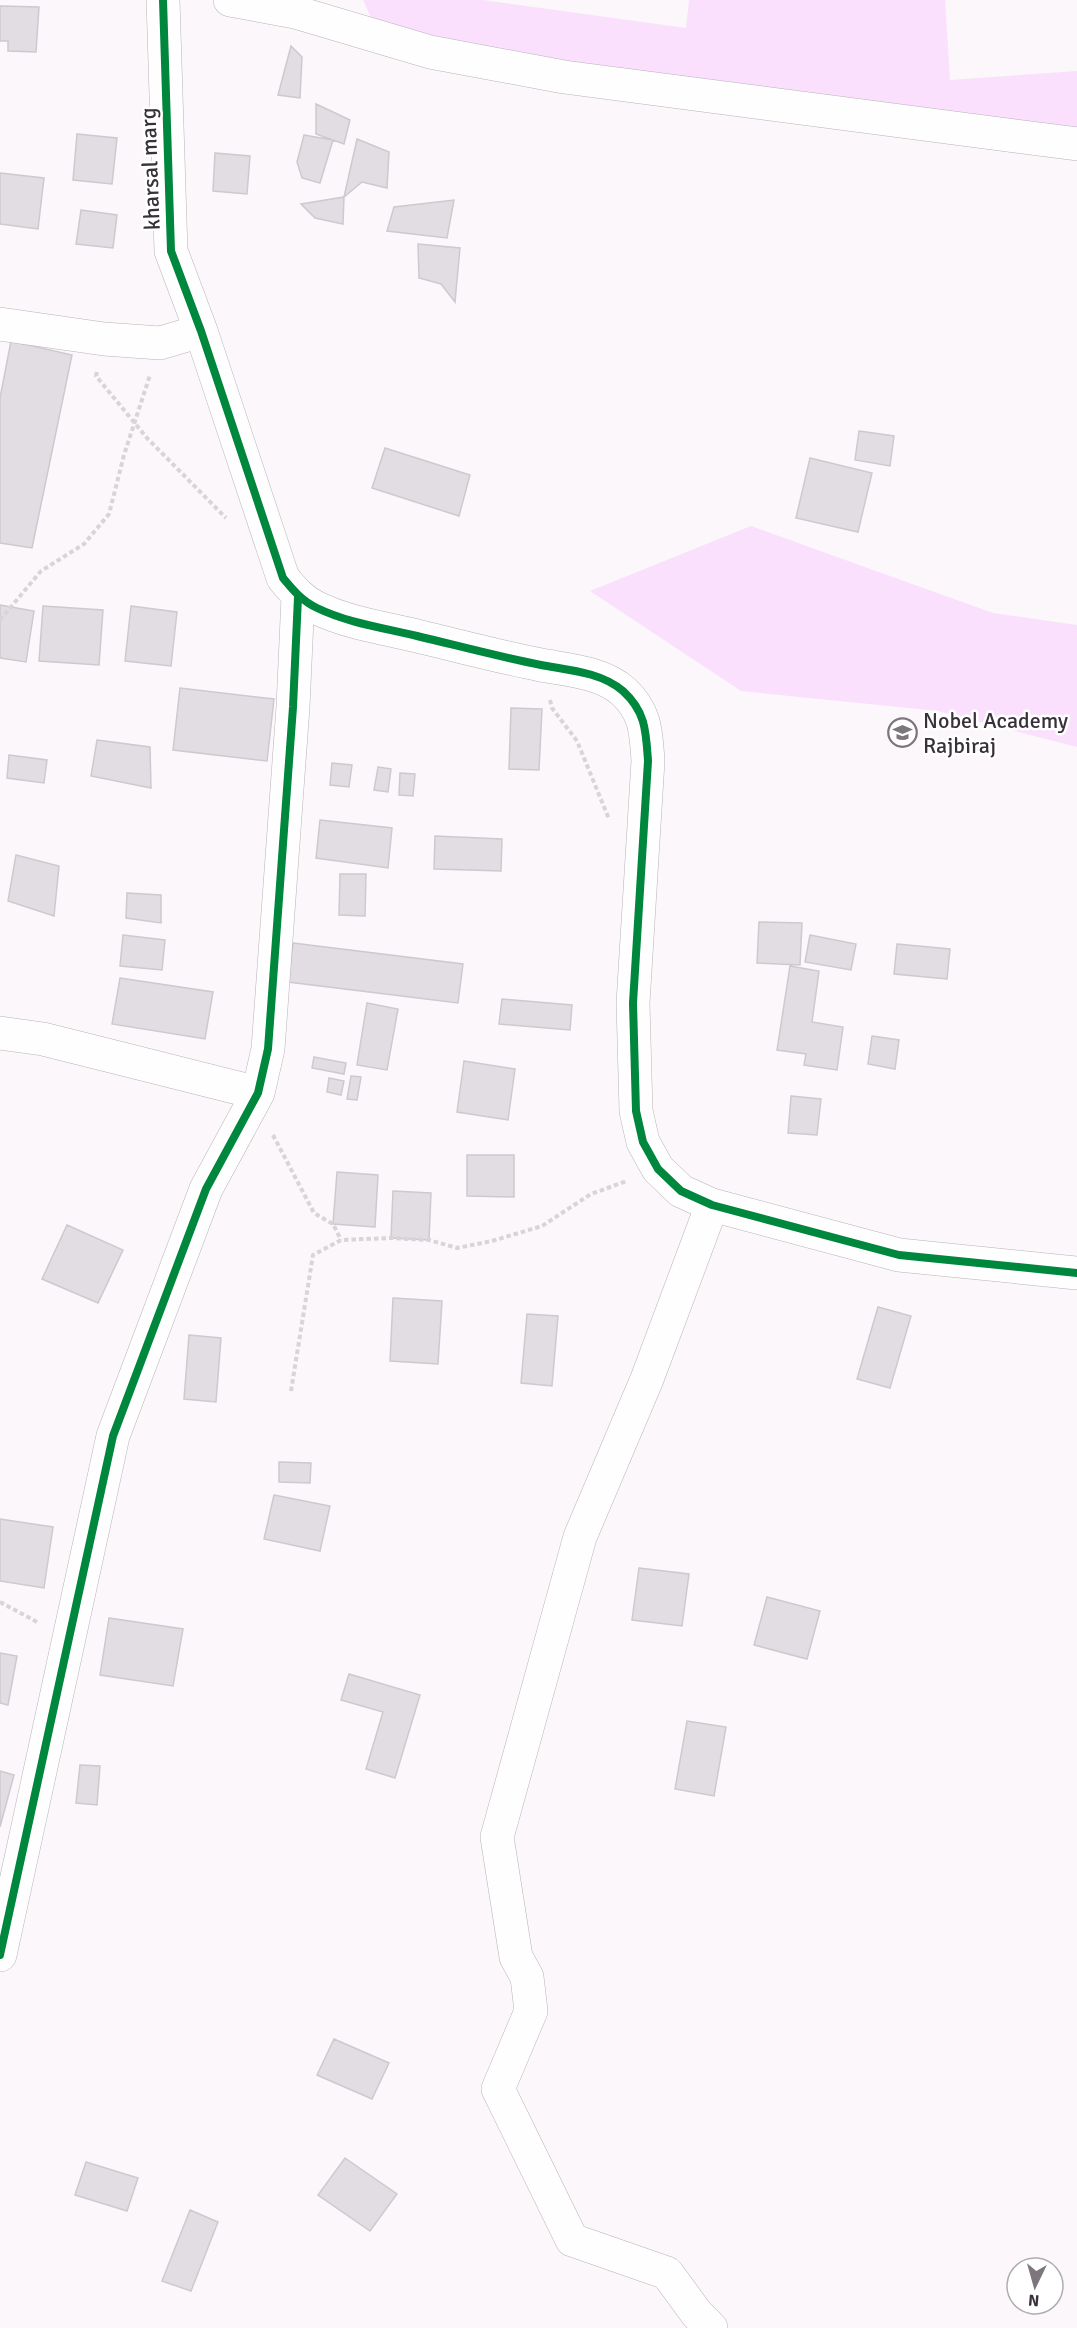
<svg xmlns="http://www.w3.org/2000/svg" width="1077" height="2328" font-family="Signika,sans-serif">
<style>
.green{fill:#fae0fd}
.building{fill:#e2dde2;stroke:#cec9cf;stroke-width:1.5}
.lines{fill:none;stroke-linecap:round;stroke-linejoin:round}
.minor-casing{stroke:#b8b3b8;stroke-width:34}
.path{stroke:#d7d5d7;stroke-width:4;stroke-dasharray:4.5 3;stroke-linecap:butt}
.minor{stroke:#fefefe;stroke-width:33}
.cycleway-casing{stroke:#fff;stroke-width:11}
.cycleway{stroke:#00873e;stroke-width:8}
.labels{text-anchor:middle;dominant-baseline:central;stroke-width:5;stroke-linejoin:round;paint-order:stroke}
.street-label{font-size:22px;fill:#393139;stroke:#fff}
.poi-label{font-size:22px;fill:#393139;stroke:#fff;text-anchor:start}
</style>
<rect width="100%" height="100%" fill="#fbf7fb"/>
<path class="green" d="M363 0H483L686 28 689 0H945L950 80 1077 71V144L380 37Z
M751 526 993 613 1077 625V747L938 711 741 691 590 591Z"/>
<path class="building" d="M0 6 39 7 36 52 8 51V41H0Z
M291 46 302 57 300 98 278 95Z
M316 104 350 120 344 144 316 134Z
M77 134 117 138 112 184 73 180Z
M304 135 333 140 320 183 302 178 297 162Z
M357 139 389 152 387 188 362 182 344 197Z
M215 153 250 156 247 194 213 191Z
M0 173 44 178 38 229 0 224Z
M344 197 343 224 315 218 301 204Z
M454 200 447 238 387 231 394 207Z
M81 210 117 215 113 248 76 244Z
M418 244 460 248 455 302 441 284 419 278Z
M11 341 72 355 32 548 0 543V398Z
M859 431 894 436 890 466 855 460Z
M385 448 470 475 459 516 372 488Z
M810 458 872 473 858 532 796 518Z
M0 605 34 611 26 662 0 658Z
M43 606 103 610 99 665 39 661Z
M131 606 177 612 171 666 125 661Z
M180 688 274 699 267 761 173 750Z
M511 708 542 709 539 770 509 769Z
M97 740 150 747 151 788 91 776Z
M9 755 47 760 44 783 7 778Z
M332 763 352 765 349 787 330 785Z
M378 767 391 769 388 792 374 790Z
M400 773 415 774 413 796 399 795Z
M320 820 392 828 388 868 316 858Z
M435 836 502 839 501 871 434 869Z
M16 855 59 866 54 916 8 901Z
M340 874H366L365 916 339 915Z
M127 893 161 895V923L126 918Z
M759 922 802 923 800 965 757 963Z
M123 935 165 940 162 970 120 966Z
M810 935 856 944 851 970 805 962Z
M293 943 463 964 458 1003 288 982Z
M897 944 950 949 947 979 894 974Z
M790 966 819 971 812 1022 843 1027 837 1070 804 1065 806 1054 777 1050Z
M120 978 213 992 205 1039 112 1024Z
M502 999 572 1005 570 1030 499 1024Z
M367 1003 398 1009 387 1070 357 1065Z
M872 1036 899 1040 895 1069 868 1064Z
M314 1057 346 1063 344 1074 312 1068Z
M464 1061 515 1069 508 1120 457 1112Z
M351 1076 361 1077 357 1100 347 1099Z
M329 1078 344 1081 341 1095 327 1092Z
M791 1096 821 1099 817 1135 788 1133Z
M467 1155H514V1197L467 1196Z
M337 1172 378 1175 375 1227 333 1224Z
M393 1191 431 1193 429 1240 391 1238Z
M67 1225 123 1250 98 1303 42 1279Z
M393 1298 442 1301 438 1364 390 1361Z
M878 1307 911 1316 890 1388 857 1379Z
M527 1314 558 1316 552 1386 521 1383Z
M189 1335 221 1338 216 1402 184 1399Z
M279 1462 311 1463 310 1483 279 1482Z
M274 1495 330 1506 320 1551 264 1539Z
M0 1519 53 1527 44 1588 0 1581Z
M639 1568 689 1574 682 1626 632 1620Z
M767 1597 820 1611 807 1659 754 1645Z
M109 1618 183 1629 173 1686 100 1675Z
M0 1653 17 1656 8 1705 0 1703Z
M349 1674 420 1695 395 1778 366 1769 383 1712 341 1700Z
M687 1721 726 1727 714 1796 675 1789Z
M80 1765 100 1766 97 1805 76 1803Z
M0 1771 14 1775 0 1827Z
M334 2039 389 2063 372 2099 317 2075Z
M345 2158 397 2194 370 2231 318 2195Z
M86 2162 138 2178 127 2211 75 2195Z
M190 2210 218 2222 191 2291 162 2281Z"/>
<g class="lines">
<defs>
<path id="minor" d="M163 0 171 251 201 331 283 578C293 590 302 601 317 608 348 623 384 628 417 636 459 646 500 657 541 665 568 670 601 672 623 691 646 712 646 732 648 761L633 1003 636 1111 643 1142 658 1169 681 1191 712 1205 899 1255 1077 1273
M230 0 295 12 430 52 564 77 1077 144
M0 324 104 339 160 343 201 331
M0 1033 43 1039 258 1093
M0 1955 113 1436 206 1189 258 1093 268 1049 293 707 298 597
M711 2328 697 2314 667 2273 572 2240 498 2089 531 2011 527 1977 516 1957 497 1837 580 1537 647 1379 712 1205"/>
</defs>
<use href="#minor" class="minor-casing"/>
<path class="path" d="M97 372 96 376 147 438 226 518
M0 620 41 571 84 544 109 514 124 455 150 375
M550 700 552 708 577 741 609 819
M273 1135 314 1213 333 1224 341 1240
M291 1391 313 1255 341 1240 391 1238 429 1240 457 1248 492 1241 542 1226 591 1194 627 1181
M0 1602 39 1623"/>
<use href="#minor" class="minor"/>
<defs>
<path id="cycleway" d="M163 0 171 251 201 331 283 578C293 590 302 601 317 608 348 623 384 628 417 636 459 646 500 657 541 665 568 670 601 672 623 691 646 712 646 732 648 761L633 1003 636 1111 643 1142 658 1169 681 1191 712 1205 899 1255 1077 1273
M0 1955 113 1436 206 1189 258 1093 268 1049 293 707 298 597"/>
</defs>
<use href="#cycleway" class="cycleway-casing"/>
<use href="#cycleway" class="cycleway"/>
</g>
<defs>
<symbol id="school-ring" viewBox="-11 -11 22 22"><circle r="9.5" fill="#fff" stroke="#7d767d" stroke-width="1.5"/><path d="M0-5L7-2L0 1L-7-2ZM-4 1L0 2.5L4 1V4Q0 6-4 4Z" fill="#7d767d"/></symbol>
</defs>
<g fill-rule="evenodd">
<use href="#school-ring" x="886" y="716" width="33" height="33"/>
</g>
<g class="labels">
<g class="street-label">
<text transform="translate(150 169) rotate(-92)">kharsal marg</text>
</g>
<g class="poi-label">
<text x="923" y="720">Nobel Academy<tspan x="923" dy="25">Rajbiraj</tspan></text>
</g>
</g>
<g transform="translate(1035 2286) rotate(185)"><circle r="28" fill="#ffffff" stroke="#b0adb0" stroke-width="1.5"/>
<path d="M0-4.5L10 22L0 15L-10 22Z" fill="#7d767d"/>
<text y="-9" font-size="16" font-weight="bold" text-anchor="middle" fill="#393139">N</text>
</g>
</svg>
